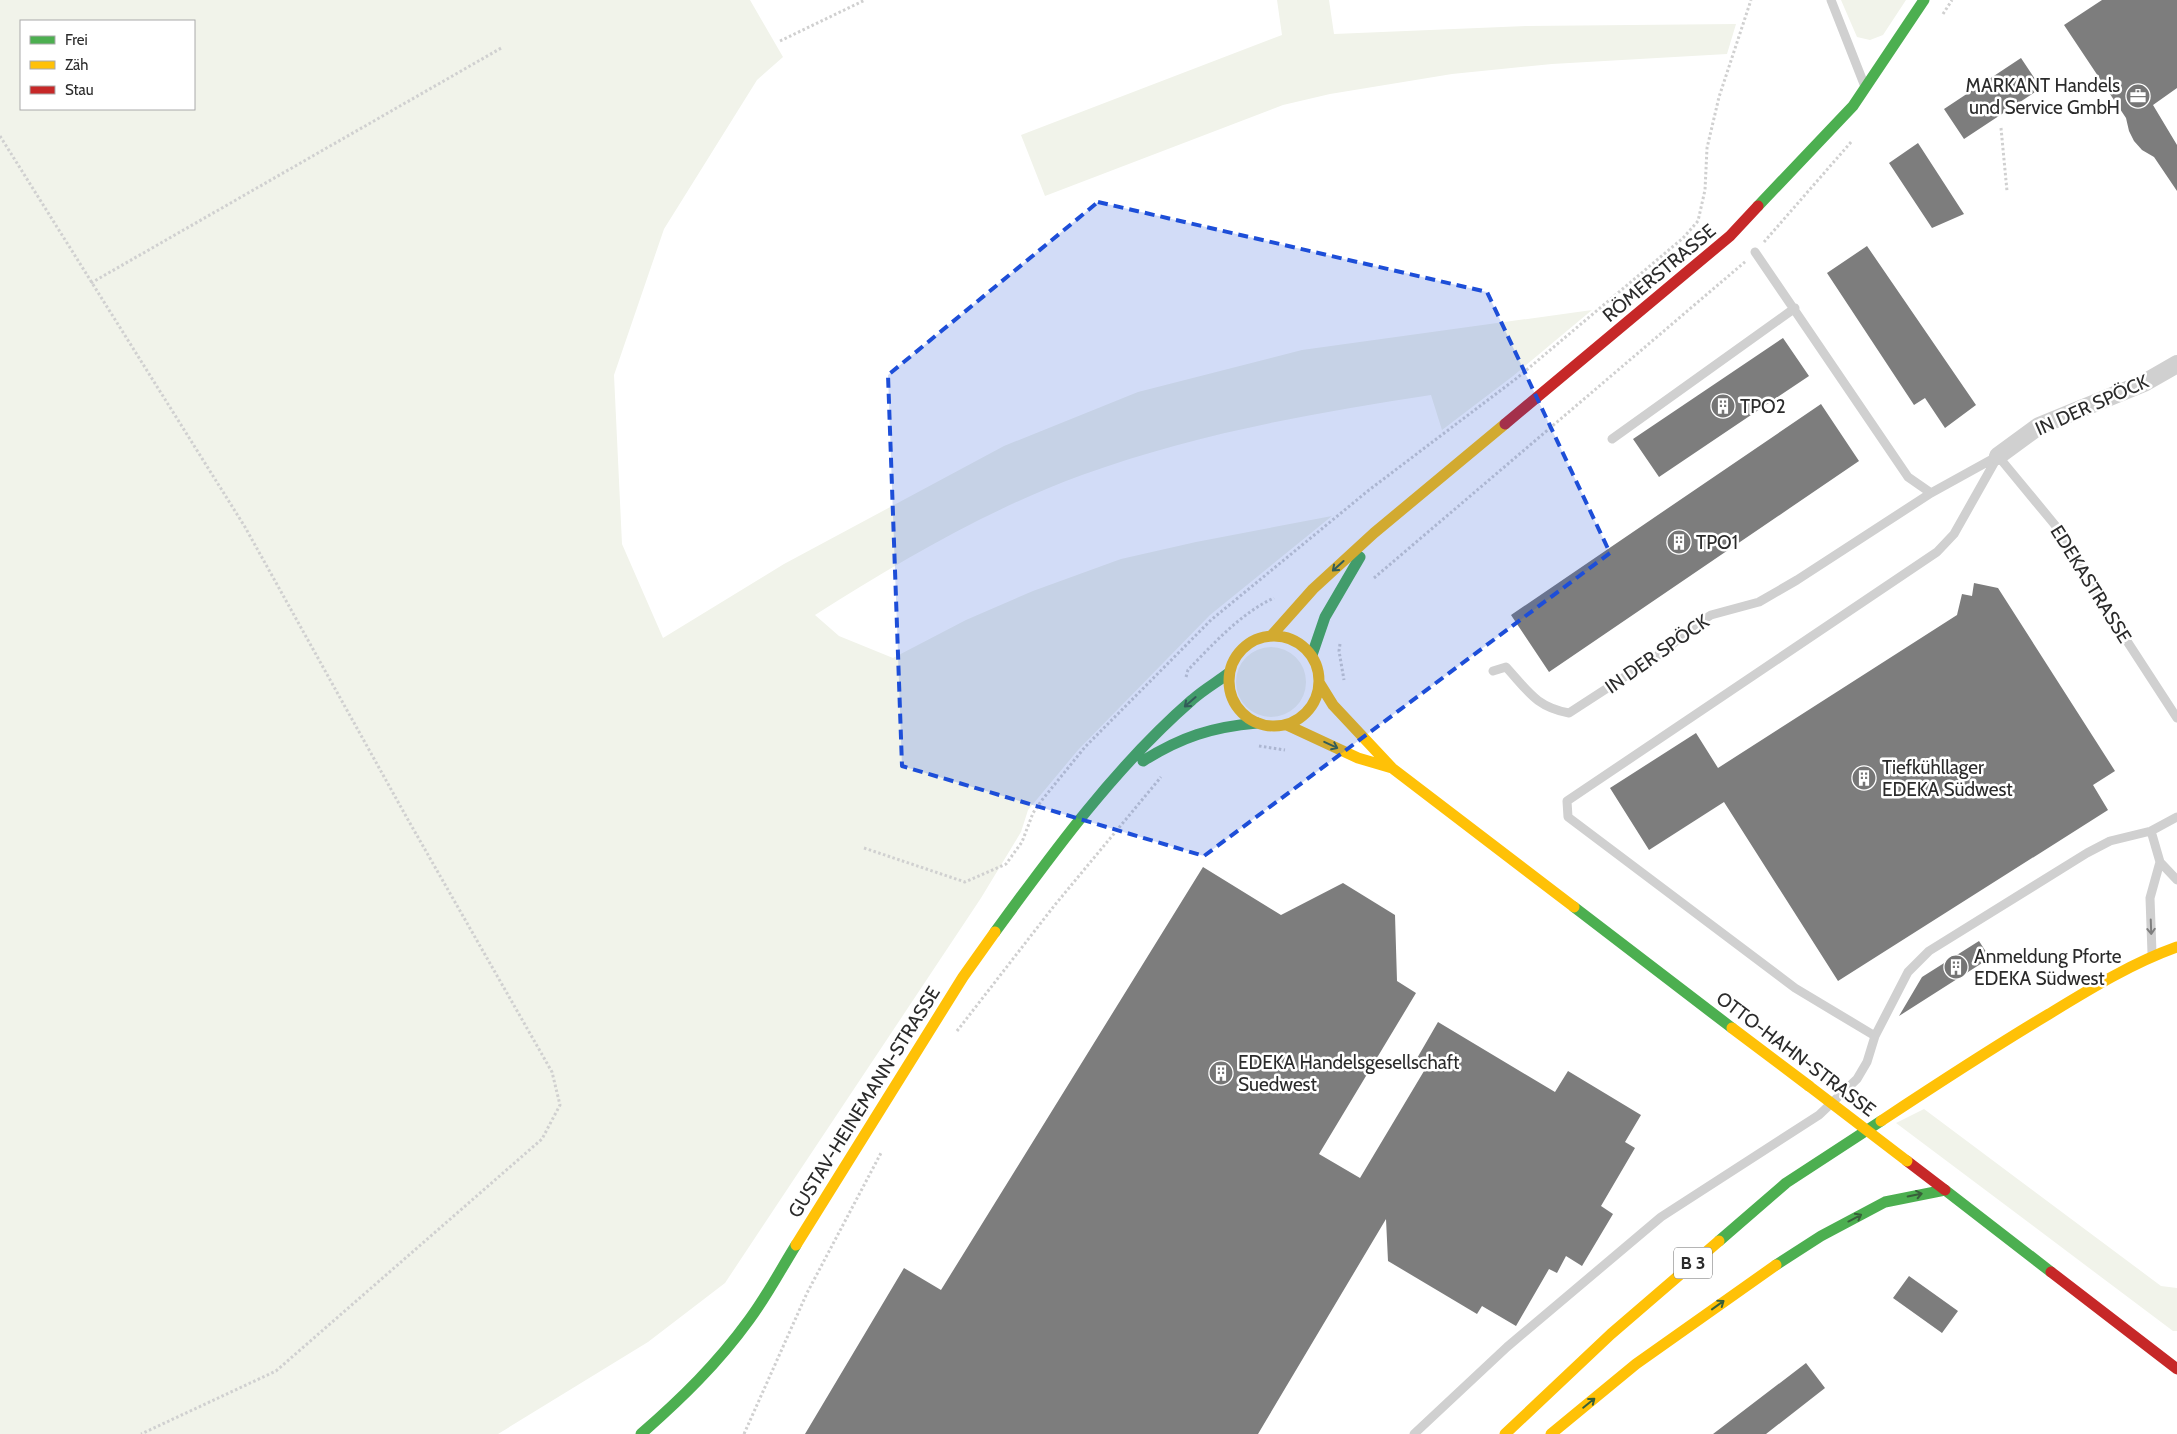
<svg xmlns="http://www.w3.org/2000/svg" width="2177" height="1434" font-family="Cabin,sans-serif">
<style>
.green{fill:#f1f3ea;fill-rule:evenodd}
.building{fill:#7d7d7d}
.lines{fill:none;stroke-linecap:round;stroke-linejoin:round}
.path{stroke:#d0d0d0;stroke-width:3;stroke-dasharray:2.5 2.5;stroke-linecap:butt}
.lane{stroke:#d0d0d0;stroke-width:9}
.street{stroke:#d0d0d0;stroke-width:18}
.fast{stroke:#4caf50;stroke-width:11}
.slow{stroke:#ffc107;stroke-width:11}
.jam{stroke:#c62828;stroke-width:11}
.slow-bridge{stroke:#ffc107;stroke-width:11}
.oneway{stroke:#38603a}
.oneway2{stroke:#7e7e7e}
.marked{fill:#1d4ed8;fill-opacity:0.2;stroke:#1d4ed8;stroke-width:4;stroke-dasharray:10 6;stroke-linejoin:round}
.labels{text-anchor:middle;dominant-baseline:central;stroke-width:5;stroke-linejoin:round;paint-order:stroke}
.shield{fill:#fff;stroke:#6b6b6b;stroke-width:1}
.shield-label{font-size:18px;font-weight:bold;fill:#2b2b2b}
.poi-label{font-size:19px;fill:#2b2b2b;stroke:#fff;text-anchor:start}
.street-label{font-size:19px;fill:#2b2b2b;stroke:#fff}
</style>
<rect width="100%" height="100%" fill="#fff"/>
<path class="green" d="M0 0H750L783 57 757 80 664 229 614 375 622 544 663 638 784 564 1004 446 1138 392 1302 350 1592 310 1513 376 1442 430 1431 395C1313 413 1194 434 1082 475 987 510 900 561 815 615L839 636 893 658 966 620 1033 591 1121 559 1196 542 1332 516 1210 615 1078 750 1028 810 1021 832 981 898 725 1283 648 1342 498 1434H0ZM21 21H194V109H21Z
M1277 0H1329L1334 34 1527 26 1736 24 1727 54 1552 64 1452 74 1330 94 1283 105 1045 196 1021 135 1282 35Z
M1841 0H1906L1883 35 1870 40 1857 37Z
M1236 682a35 35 0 1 1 70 0a35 35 0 1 1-70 0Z
M1924 1109 2161 1286 2177 1288V1331H2173L1896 1123Z"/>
<path class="building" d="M2102 0H2177V88L2153 105 2177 145V191L2154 157 2142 150 2134 141 2129 131 2126 118 2064 25Z
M2021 58 2041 88 1964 139 1944 109Z
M1918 143 1964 214 1932 228 1889 163Z
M1867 246 1976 405 1945 428 1925 398 1914 405 1827 273Z
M1783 338 1809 376 1659 477 1633 439Z
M1821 404 1859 461 1549 672 1511 615Z
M1974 583 1998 588 2115 771 2093 785 2108 810 1838 981 1724 802 1649 850 1610 788 1696 733 1718 768 1957 615 1962 594 1972 596Z
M1203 867 1281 915 1343 883 1395 915 1397 981 1416 993 1319 1154 1360 1178 1427 1066 1416 1060 1438 1022 1555 1092 1568 1071 1641 1115 1625 1142 1635 1148 1601 1206 1613 1214 1582 1266 1566 1256 1557 1273 1549 1269 1516 1326 1482 1306 1477 1314 1388 1261 1386 1219 1258 1434H805L904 1268 941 1290Z
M1979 941 1990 958 1899 1016 1922 977Z
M1909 1276 1958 1311 1942 1333 1893 1298Z
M1806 1363 1825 1388 1766 1434H1713Z"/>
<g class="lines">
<path class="path" d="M1943 14 1952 0
M780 41 865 0
M2001 128 2007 191
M0 136 245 527 407 818 552 1072 560 1105 542 1139 276 1371 141 1434
M1764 242 1852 141
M91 283 503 47
M1374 578 1746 261
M1340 644 1339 651 1344 680
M1186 677 1188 670C1213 644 1241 613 1274 598
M1259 746 1285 750
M864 848 965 882 1006 864 1022 842 1033 813 1042 800 1085 747 1211 620 1369 490 1517 378 1683 238 1698 221 1705 190 1707 148 1719 97 1751 0
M957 1031 1054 906 1161 777
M744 1434 807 1293 881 1153"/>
<path class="lane" d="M1831 0 1864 84
M1755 252 1908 477 1931 493 1998 456
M1612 439 1795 308
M1998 456 2055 525 2086 578 2177 718
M1493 671 1506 667C1528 691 1536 707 1569 713L1666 650 1692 627 1711 615 1759 602 1797 580 1931 493
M2151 831 2160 862 2177 880
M2152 953 2150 898 2160 862
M1875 1036 1795 988 1568 817 1567 801 1937 552 1954 534 1998 456
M1414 1434 1507 1347 1661 1217 1819 1115 1857 1079 1867 1062 1875 1036 1908 972 1929 951 2087 853 2110 841 2151 831 2177 817"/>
<path class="street" d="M1998 456 2039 426 2144 383 2177 364"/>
<path class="fast" d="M1758 206 1853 106 1924 0
M1312 655 1325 617 1360 557
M1143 761C1181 737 1212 727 1257 723
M1574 907 1732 1028
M995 932C1054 851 1116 766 1192 700 1203 690 1217 682 1229 673
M1719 1241 1786 1183 1881 1121
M1776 1265 1821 1236 1885 1202 1945 1190 2051 1272
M641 1434C682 1398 717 1364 749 1320 767 1296 781 1269 796 1245"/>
<path class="slow" d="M1272 635 1313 589 1374 533 1505 424
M1229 681a45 45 0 1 1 90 0a45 45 0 1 1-90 0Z
M1320 684 1333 705 1392 768 1574 907
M1287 725 1358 758 1392 768
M1732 1028 1809 1086
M1881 1121C1937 1084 1992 1048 2049 1014 2090 989 2132 963 2177 947
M796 1245 963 977 995 932
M1505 1434 1611 1334 1719 1241
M1551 1434 1636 1364 1776 1265"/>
<path class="jam" d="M1505 424 1730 236 1758 206
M1907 1161 1945 1190
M2051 1272 2177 1369"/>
<path class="slow-bridge" d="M1809 1086 1907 1161"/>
</g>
<defs><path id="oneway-shaft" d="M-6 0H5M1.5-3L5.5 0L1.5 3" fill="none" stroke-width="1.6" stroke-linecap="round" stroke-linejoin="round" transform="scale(1.25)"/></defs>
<g class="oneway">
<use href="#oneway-shaft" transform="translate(1338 566) rotate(138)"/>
<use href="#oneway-shaft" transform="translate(1190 702) rotate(139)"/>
<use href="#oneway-shaft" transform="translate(1331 745) rotate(25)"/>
<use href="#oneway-shaft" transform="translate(1915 1195) rotate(-12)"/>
<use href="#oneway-shaft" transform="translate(1855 1218) rotate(-28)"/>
<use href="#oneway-shaft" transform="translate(1718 1305) rotate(-36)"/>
<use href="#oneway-shaft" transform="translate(1589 1403) rotate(-39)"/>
</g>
<use class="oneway2" href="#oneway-shaft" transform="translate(2151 927) rotate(88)"/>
<path class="marked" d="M1098 202 1487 292 1610 553 1204 856 902 766 888 375Z"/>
<defs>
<symbol id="office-disc" viewBox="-11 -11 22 22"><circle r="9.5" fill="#757575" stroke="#fff"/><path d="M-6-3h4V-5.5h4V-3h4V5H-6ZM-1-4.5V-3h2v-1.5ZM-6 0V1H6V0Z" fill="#fff"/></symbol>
<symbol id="building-disc" viewBox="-11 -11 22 22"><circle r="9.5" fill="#757575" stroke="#fff"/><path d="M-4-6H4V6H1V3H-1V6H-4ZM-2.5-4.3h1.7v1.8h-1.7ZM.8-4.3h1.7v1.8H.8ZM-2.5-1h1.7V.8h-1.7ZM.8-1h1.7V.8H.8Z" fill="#fff"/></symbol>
</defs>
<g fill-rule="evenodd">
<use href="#office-disc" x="2124" y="82" width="28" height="28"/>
<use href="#building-disc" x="1709" y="392" width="28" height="28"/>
<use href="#building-disc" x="1665" y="528" width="28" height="28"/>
<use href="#building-disc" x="1850" y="764" width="28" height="28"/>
<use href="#building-disc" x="1942" y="953" width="28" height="28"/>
<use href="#building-disc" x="1207" y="1059" width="28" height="28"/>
</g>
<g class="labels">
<rect class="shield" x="1674" y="1247.5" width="38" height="31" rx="4"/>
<g class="shield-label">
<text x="1693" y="1263">B 3</text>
</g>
<g class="poi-label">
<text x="2120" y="85" text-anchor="end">MARKANT Handels<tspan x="2120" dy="22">und Service GmbH</tspan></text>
<text x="1740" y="406">TPO2</text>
<text x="1696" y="542">TPO1</text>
<text x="1882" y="767">Tiefkühllager<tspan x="1882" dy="22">EDEKA Südwest</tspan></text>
<text x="1974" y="956">Anmeldung Pforte<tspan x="1974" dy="22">EDEKA Südwest</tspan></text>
<text x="1238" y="1062">EDEKA Handelsgesellschaft<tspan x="1238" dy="22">Suedwest</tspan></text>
</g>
<g class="street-label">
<text transform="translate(1659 273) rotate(-40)">RÖMERSTRASSE</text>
<text transform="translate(2092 405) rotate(-24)">IN DER SPÖCK</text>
<text transform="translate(2091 584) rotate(58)">EDEKASTRASSE</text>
<text transform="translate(1657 654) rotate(-35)">IN DER SPÖCK</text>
<text transform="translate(1796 1054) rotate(37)">OTTO-HAHN-STRASSE</text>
<text transform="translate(864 1102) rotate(-58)">GUSTAV-HEINEMANN-STRASSE</text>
</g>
</g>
<rect x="20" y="20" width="175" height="90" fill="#ffffff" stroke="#aaaaaa"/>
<rect x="30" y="36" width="25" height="8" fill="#4caf50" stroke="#aaaaaa"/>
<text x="65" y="45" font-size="15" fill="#2b2b2b">Frei</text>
<rect x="30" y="61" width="25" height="8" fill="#ffc107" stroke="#aaaaaa"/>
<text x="65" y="70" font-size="15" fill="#2b2b2b">Zäh</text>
<rect x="30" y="86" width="25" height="8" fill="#c62828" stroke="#aaaaaa"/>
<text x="65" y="95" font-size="15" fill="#2b2b2b">Stau</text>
</svg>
